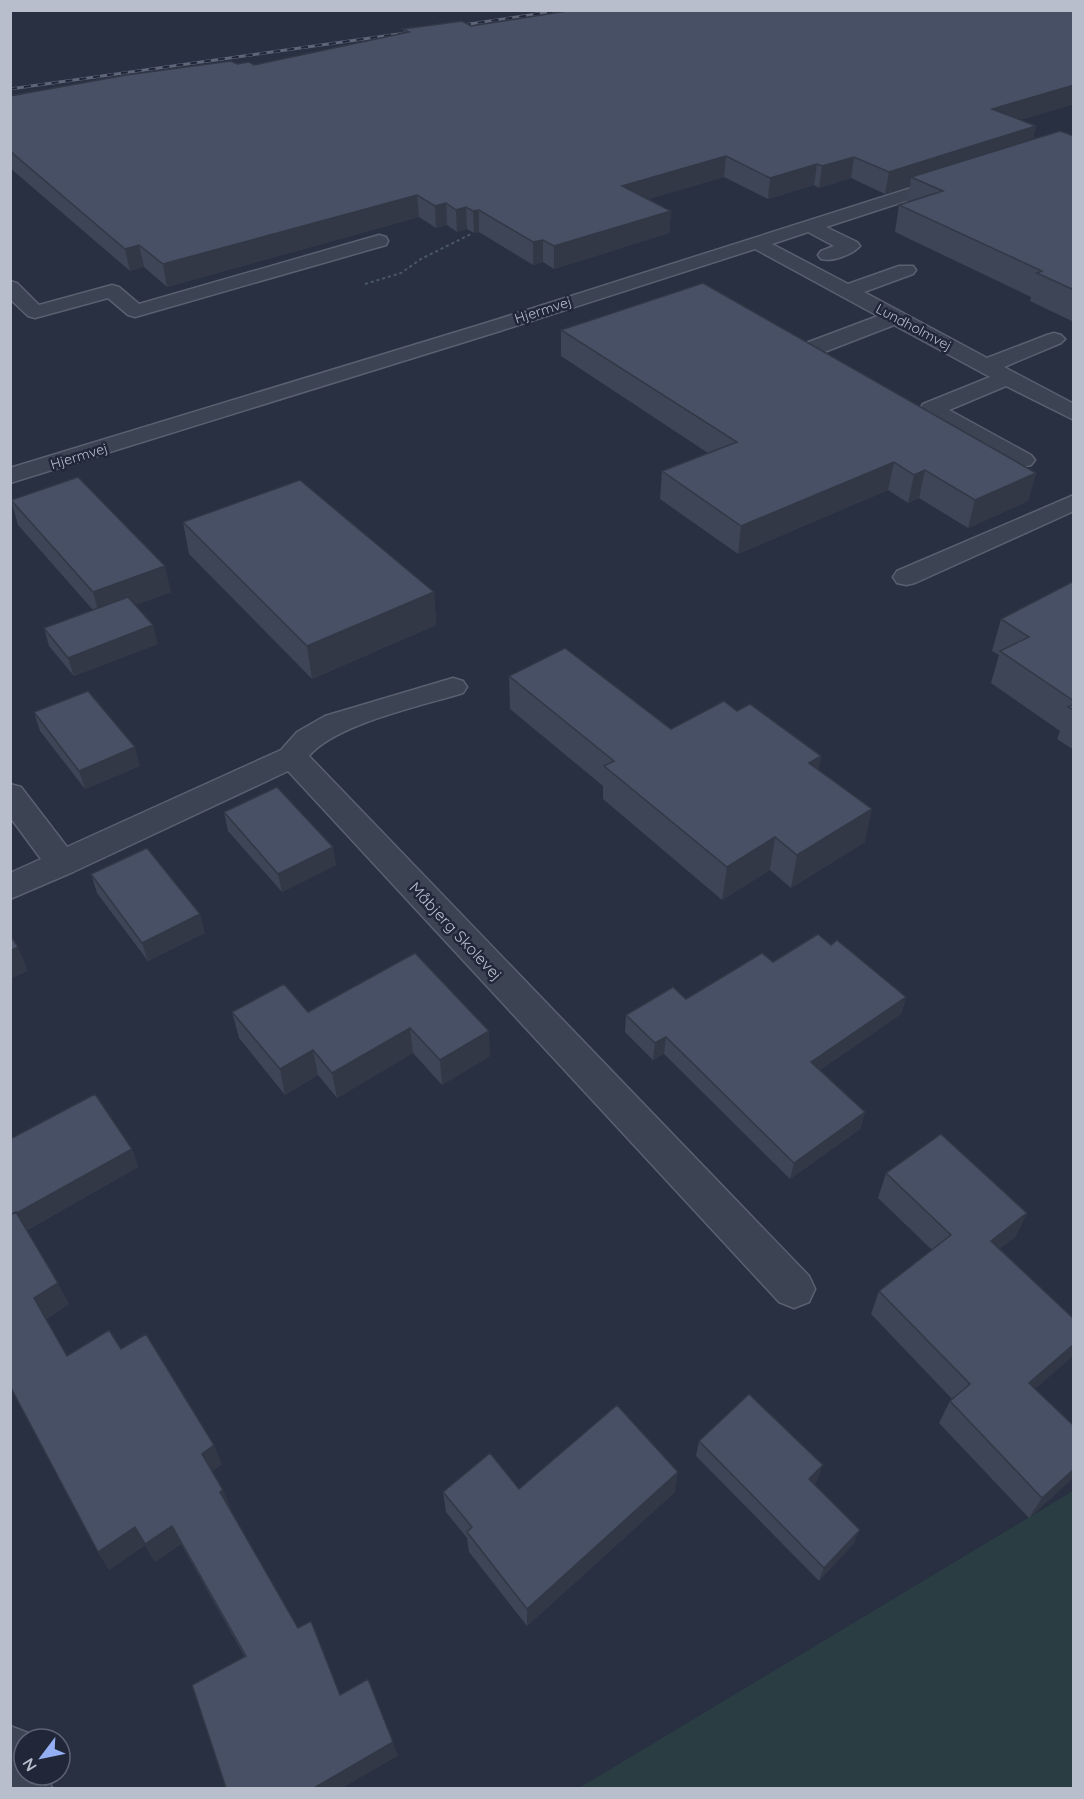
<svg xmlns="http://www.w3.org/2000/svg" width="1084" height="1799" font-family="Quicksand,sans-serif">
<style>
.green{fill:#2a3d43}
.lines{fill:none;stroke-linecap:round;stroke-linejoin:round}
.minor-casing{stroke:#5a606f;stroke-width:3}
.path{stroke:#485a60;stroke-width:2;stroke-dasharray:3 3;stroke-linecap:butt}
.minor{fill:#3c4352;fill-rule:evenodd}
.rail-casing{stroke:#5f6679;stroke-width:3}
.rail{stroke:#212738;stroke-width:2;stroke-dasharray:7;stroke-linecap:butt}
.wall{fill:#3d4556}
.shaded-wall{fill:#323846}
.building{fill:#475064;stroke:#323846;stroke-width:1.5}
.labels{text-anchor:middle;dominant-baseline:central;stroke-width:5;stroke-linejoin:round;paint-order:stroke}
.far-street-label{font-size:14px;fill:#b9becc;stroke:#212738}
.street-label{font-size:16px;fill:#b9becc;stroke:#212738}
</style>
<rect width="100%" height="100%" fill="#283042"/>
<path class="green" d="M1073 1491V1788H579Z"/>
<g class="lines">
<defs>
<path id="minor" d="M952 175 958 176 961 180 958 184 826 227 857 242 860 246C852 255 832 262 821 259L818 255 821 251 834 246 808 232 772 244 848 284 899 266H913L916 270 913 274 864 292 987 358 1047 335 1054 333 1061 335 1065 339 1061 343 1004 367 1074 404V420L1006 386 949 410 1031 455 1035 460 1031 465 1023 467 1015 465 923 414 920 409 923 404 990 377 894 325 814 356 806 357 798 356 795 351 798 346 878 316 755 249 500 331 10 483V468L486 323Z
M379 235 386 237 388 241 386 245 135 317 128 315 108 298 35 318 28 316 10 299V281L17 283 39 305 112 285 119 287 139 304Z
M1074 495V511L915 583 906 585 897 583 893 577 897 571Z
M453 678 463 681 467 687 463 693C421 706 336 724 309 756L809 1276 815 1289 809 1302 794 1308 779 1302 288 771 73 872 10 899V873L41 859 10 817V784L21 787 67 847 281 750 297 732 325 716Z
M10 1726 28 1733 31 1739H24V1775H47L52 1788H10Z"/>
</defs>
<use href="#minor" class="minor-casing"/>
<path class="path" d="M365 284 401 273 421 259 471 234"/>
<use href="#minor" class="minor"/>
<defs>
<path id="rail" d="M450 27 564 10
M10 89 420 31"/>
</defs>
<use href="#rail" class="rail-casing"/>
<use href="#rail" class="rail"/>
</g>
<path class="wall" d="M471 26 1074 104 1020 120 1036 126 1033 139 1074 136V322L1030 301 1031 297 895 232 899 205 907 203 910 186 885 194 851 178 819 188 814 185 768 199 724 177 648 199 671 211 669 233 554 269 543 262 533 265 479 232 474 233 467 229 457 232 447 225 436 228 419 217 167 287 144 267 130 271 10 168V96L237 64 254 65 404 33 403 29Z
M561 330 1036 473 1028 501 968 528 919 498 908 503 888 490 738 554 660 499 662 471 708 453 561 356Z
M11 500 171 592 135 605 158 644 74 676 49 646 44 628 93 610 18 525Z
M183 522 434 592 436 625 312 679 189 554Z
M1074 583V750L1057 739 1060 731 991 683 999 655 992 651 1001 619Z
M509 676 671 729 737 711 821 756 818 770 865 842 791 888 770 870 722 900 603 799V786L510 709Z
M34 712 140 766 85 789 40 731Z
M224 812 336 865 282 892 228 831Z
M91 874 205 933 148 961 97 893Z
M831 945 906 997 901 1014 820 1070 865 1112 860 1129 790 1179 664 1054 653 1060 625 1032 626 1015 686 999 773 962Z
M415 953 490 1056 442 1085 413 1053 337 1098 318 1075 285 1095 239 1038 232 1012H308Z
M10 1139 132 1149 138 1167 27 1230 69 1304 46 1319 67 1356 121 1349 222 1464 212 1471 231 1509 230 1510 298 1628 340 1695 398 1756 245 1657 181 1544 155 1562 145 1545 109 1570 98 1552 10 1386Z
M886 1173 1027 1213 1015 1237 999 1249 1074 1319V1355L1035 1388 1074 1426V1477L1029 1518 939 1423 950 1401 952 1399 871 1314 879 1291 932 1250 878 1198Z
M699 1441 817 1480 814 1484 854 1543 819 1581 696 1456Z
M519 1489 675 1492 527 1626 469 1552 467 1538 446 1512 443 1492Z"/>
<path class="shaded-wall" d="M1074 85V104L988 130 992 109Z
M1036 126 1031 147 911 177 910 186 885 194 889 172Z
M726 156 724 177 621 207 622 186Z
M854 157 851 178 819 188 822 166Z
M817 164 814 185 768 199 770 178Z
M417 195 419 217 167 287 163 264Z
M446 203 447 225 436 228 435 206Z
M466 207 467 229 457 232 456 210Z
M479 210V232L474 233 473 211Z
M671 211 669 233 554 269V246Z
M543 240V262L533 265V242Z
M139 245 144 267 130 271 125 249Z
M894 462 888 490 738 554 741 526Z
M925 470 919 498 908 503 914 475Z
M1036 473 1028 501 968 528 975 500Z
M165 566 171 592 100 618 93 592Z
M434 592 436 625 312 679 307 646Z
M153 625 158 644 74 676 68 658Z
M135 747 140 766 85 789 79 771Z
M821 756 815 789 809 763Z
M872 809 865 842 791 888 797 855Z
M775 837 770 870 722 900 727 867Z
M333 847 336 865 282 892 278 874Z
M200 914 205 933 148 961 142 943Z
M18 947 28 971 10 979V951Z
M906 997 901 1014 807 1079 811 1062Z
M410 1028 413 1053 337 1098 332 1073Z
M489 1031 490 1056 442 1085 440 1060Z
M666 1037 664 1054 653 1060 655 1043Z
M313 1050 318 1075 285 1095 280 1069Z
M865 1112 860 1129 790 1179 794 1163Z
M132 1149 138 1167 17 1235 10 1217Z
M1027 1213 1015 1237 980 1265 991 1241Z
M58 1283 69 1304 45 1319 34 1298Z
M1074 1344V1355L1017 1405 1029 1383Z
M214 1445 222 1464 210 1473 202 1454Z
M823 1465 817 1480 804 1493 809 1479Z
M1074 1469V1477L1029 1518 1042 1498Z
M678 1472 675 1492 527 1626V1609Z
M223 1490 231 1509 228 1511 220 1492Z
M172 1526 181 1544 155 1562 145 1545 109 1570 98 1552 135 1527Z
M860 1530 854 1543 819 1581 824 1568Z
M393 1742 398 1756 342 1788H314Z"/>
<path class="building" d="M573 10H1074V85L992 109 1036 126 889 172 854 157 822 166 817 164 770 178 726 156 622 186 671 211 554 246 543 240 533 242 479 210 473 211 466 207 456 210 446 203 435 206 417 195 163 264 139 245 125 249 10 151V96L126 75 231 61 237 64 249 62 254 65 409 32 403 29 462 21 471 26Z
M1060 131 1074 136V290L1037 273 1042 271 899 205 943 191 911 177Z
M703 283 1036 473 975 500 925 470 914 475 894 462 741 526 662 471 737 442 561 330Z
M78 477 165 566 93 592 11 500Z
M300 480 434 592 307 646 183 522Z
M1072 582 1074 583V701L1000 651 1029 637 1001 619Z
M128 597 153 625 68 658 44 628Z
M565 648 671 729 724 701 737 711 750 704 821 756 809 763 872 809 797 855 775 837 727 867 604 766 614 761 509 676Z
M88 691 135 747 79 771 34 712Z
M1074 704V710L1068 707Z
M277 787 333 847 278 874 224 812Z
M147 848 200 914 142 943 91 874Z
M818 934 831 945 837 940 906 997 811 1062 865 1112 794 1163 666 1037 655 1043 626 1015 673 987 686 999 762 953 773 962Z
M10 935 18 947 10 951Z
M415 953 489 1031 440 1060 410 1028 332 1073 313 1050 280 1069 232 1012 284 984 308 1012Z
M95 1094 132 1149 17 1213 16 1212 10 1215V1139Z
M941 1134 1027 1213 991 1241 1074 1319V1344L1029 1383 1074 1426V1469L1042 1498 950 1401 970 1384 879 1291 951 1235 886 1173Z
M16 1212 58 1283 34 1298 67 1356 109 1330 121 1349 146 1334 214 1445 202 1454 223 1490 220 1492 298 1628 311 1621 340 1695 368 1679 393 1742 314 1788H226L192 1685 246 1656 172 1526 145 1544 135 1527 98 1552 10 1386V1215Z
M749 1394 823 1465 809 1479 860 1530 824 1568 699 1441Z
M617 1405 678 1472 527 1609 467 1532 472 1527 443 1492 490 1453 519 1489Z"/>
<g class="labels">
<g class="far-street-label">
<text transform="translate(543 310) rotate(-18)">Hjermvej</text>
<text transform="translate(914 327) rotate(28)">Lundholmvej</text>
<text transform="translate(79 456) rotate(-17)">Hjermvej</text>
</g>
<g class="street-label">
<text transform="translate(456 931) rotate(47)">Måbjerg Skolevej</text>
</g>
</g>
<rect width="1084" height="1799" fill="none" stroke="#b9becc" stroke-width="24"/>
<g transform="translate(42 1757) rotate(238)"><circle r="28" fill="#212738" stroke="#5e6373" stroke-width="1.5"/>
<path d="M0-4.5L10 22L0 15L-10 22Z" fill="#95aff5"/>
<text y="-9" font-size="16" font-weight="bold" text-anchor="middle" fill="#b9becc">N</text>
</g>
</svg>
